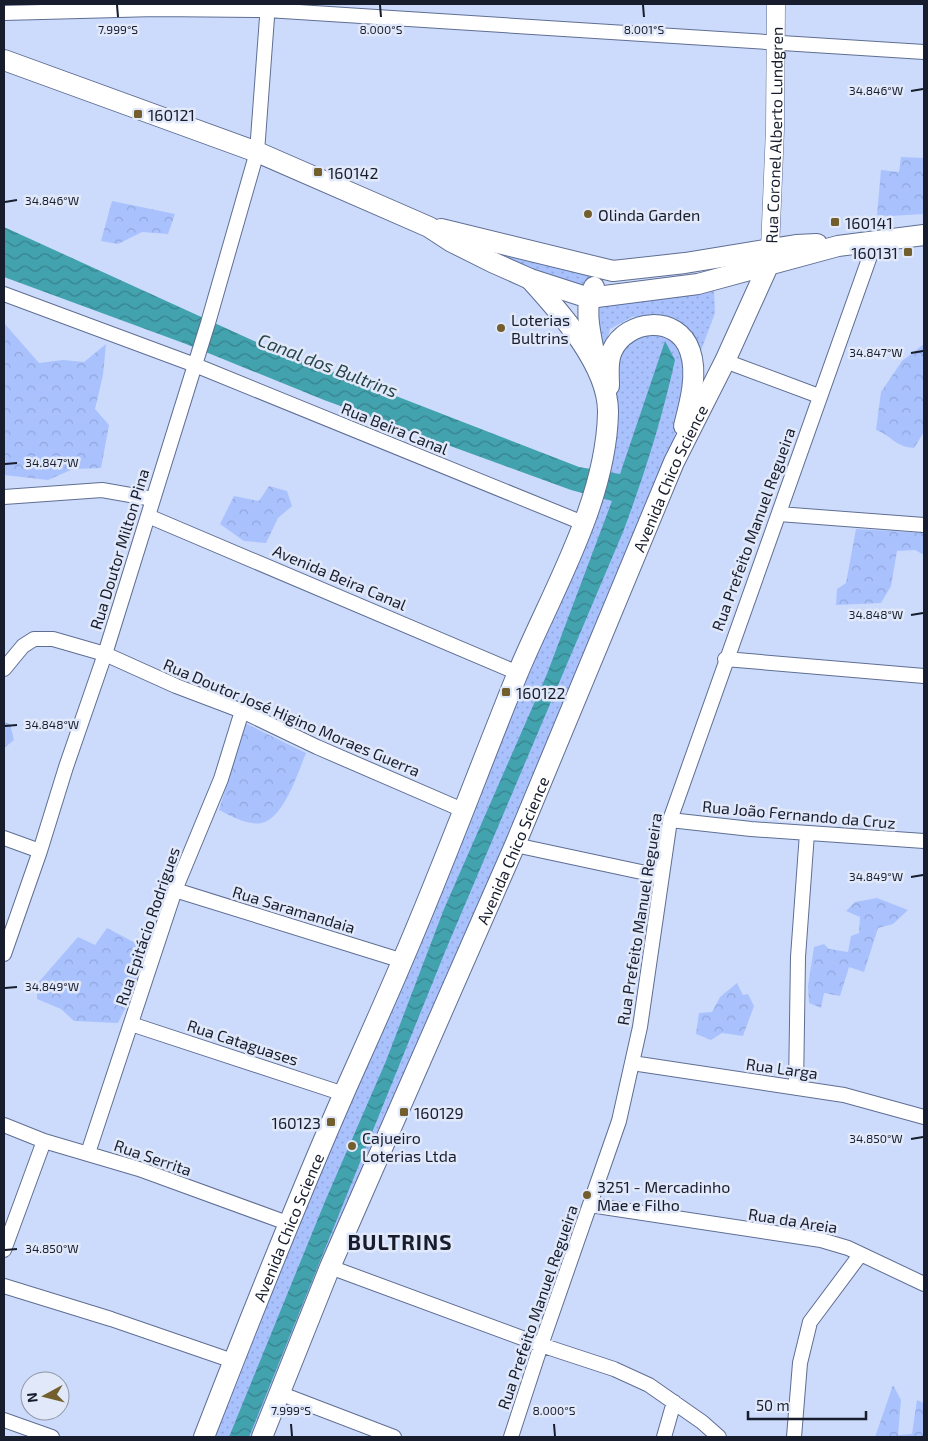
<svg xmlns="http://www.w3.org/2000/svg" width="928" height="1441" font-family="'Exo 2',sans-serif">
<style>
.grass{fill:url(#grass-dots)}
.forest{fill:url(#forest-crowns)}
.water{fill:url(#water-waves)}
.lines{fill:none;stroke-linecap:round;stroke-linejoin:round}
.minor-casing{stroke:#5f6e93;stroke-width:16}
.tertiary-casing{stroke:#5f6e93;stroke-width:19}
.secondary-casing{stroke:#5f6e93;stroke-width:22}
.minor{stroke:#fff;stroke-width:14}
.tertiary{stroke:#fff;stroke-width:18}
.secondary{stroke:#fff;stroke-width:20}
.ticks{fill:none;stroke:#171d2c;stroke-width:2}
.poi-dot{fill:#735e2d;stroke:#e0e8f9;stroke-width:2}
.labels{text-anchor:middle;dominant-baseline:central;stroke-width:5;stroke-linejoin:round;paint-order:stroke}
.poi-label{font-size:16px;fill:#171d2c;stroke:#e0e8f9;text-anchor:start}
.street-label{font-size:16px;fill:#171d2c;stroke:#e0e8f9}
.water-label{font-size:18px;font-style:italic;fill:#274549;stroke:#e0e8f9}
.district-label{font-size:21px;font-weight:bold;letter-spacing:1px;fill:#171d2c;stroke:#e0e8f9}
.ticks-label{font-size:12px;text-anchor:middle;fill:#171d2c;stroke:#e0e8f9;stroke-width:5;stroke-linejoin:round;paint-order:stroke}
</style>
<defs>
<pattern id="grass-dots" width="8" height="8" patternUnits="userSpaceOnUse" patternTransform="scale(1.25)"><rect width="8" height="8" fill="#a9c2fe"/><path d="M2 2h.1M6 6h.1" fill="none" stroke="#91a6da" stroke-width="1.8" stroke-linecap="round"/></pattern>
<pattern id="forest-crowns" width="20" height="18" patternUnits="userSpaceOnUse" patternTransform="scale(1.25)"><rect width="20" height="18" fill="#a9c2fe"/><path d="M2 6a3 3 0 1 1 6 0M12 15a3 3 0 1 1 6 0" fill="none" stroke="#91a6da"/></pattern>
<pattern id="water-waves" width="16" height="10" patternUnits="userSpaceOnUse" patternTransform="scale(1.25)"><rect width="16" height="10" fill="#42a2ae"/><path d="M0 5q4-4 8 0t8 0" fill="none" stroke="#36838e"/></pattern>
</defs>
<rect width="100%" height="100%" fill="#ccdbfc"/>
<path class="grass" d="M457 237 601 274 585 291 546 280Z
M714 290 715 313 700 353 655 315 632 317 610 329 602 360 593 306Z
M658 331 681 348 683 392 669 465 256 1437H209L378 1037 618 409 615 359 625 343Z"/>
<path class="forest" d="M901 157 924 158V214L890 216 877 215 881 170 899 172Z
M112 201 175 214 168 234 142 232 118 244 101 241Z
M4 323 39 363 63 360 84 362 106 344 103 375 95 409 109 425 101 468 73 469 48 480 4 475Z
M924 344V432L914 448C893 446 894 437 876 430L881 392 902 361Z
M269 486 287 491 292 506 278 518 266 543 244 541 220 524 234 496 259 501Z
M856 529 924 533V555L915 550 897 551 891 586 881 603 836 605 837 589 846 583Z
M4 722 10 724 14 740 4 748Z
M245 723 306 753C298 772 284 818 262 823 248 826 231 816 219 810Z
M877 898 908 910 893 924 878 928 864 972 849 967 840 996 824 993 821 1008 809 1003 808 986 814 947 824 944 829 949 848 952 851 936 859 933 860 917 846 911 855 902Z
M107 928 145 948 132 995 118 1023 74 1021 61 1009 37 999V984L78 937 95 945Z
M737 983 743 995 748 994 754 1006 743 1036 722 1033 711 1040 696 1034 699 1013 712 1012 720 997Z
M893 1385 901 1400 898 1435 912 1434 917 1400 924 1403V1437H875Z"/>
<path class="water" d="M4 227 254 341 579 467 620 474 665 341 675 360C662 419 644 476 623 532L447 947 249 1437H229L326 1199 386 1061 444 909 547 674 612 501 571 490 324 400 186 344 4 277Z"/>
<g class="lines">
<defs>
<path id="minor" d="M4 13 156 9 267 10 924 52
M4 294 195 365 583 523
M725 361 819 396
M4 497 102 490 153 499
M779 514 924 525
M148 516 518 673
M725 659 924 676
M4 669 23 646 34 639H53L105 654 176 686 242 711 317 747 465 811
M670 820 751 829 924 841
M4 838 40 851
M515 845 660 876
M175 890 403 961
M4 954 40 851 66 767 105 654 208 323 257 152 268 4
M131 1024 344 1094
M632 1063 844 1095 924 1117
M796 1088 798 957 807 833
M4 1125 44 1141 139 1169 290 1224
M88 1153 175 890 221 779 242 711
M590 1205 821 1240 848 1248 924 1284
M4 1250 44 1141
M330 1267 541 1345 614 1369 649 1385 702 1422 719 1437
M4 1286 111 1319 233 1361
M279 1393 394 1437
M4 1420 52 1437
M511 1437 541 1345 619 1121 640 1027 670 820 875 242
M664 1437 674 1402
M794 1437 800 1363 810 1322 860 1255"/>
<g id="tertiary">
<path id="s1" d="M770 249 775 129 776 4"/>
</g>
<g id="secondary">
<path d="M4 60 257 152 429 227 452 242 492 262 530 279 589 298 698 284 838 246 924 235"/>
<path d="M441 229 613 271 685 263 796 245 817 244"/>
<path d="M594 287C582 307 592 340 596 362"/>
<path d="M609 386C609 375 607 361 612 351 626 319 678 314 690 351 698 374 690 403 684 426"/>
<path id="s2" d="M204 1437C249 1321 295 1205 345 1091 365 1046 385 1002 404 957 444 864 479 769 517 675 551 593 606 503 608 413 609 366 560 312 530 279"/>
<path id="s3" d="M262 1437 330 1267 515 845 674 462 725 361 768 266 770 249"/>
</g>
</defs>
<use href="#minor" class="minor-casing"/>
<use href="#tertiary" class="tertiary-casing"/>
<use href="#secondary" class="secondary-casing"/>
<use href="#minor" class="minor"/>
<use href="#tertiary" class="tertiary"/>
<use href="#secondary" class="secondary"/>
</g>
<path class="ticks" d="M117 5 118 17M380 5 381 17M643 5 644 17M911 91 923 89M5 202 17 200M911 353 923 351M5 464 17 463M911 615 923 613M5 726 17 725M911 877 923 875M5 988 17 987M911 1139 923 1137M5 1250 17 1249M291 1424 292 1436M554 1424 555 1436"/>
<g class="poi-dot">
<rect x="133" y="109" width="10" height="10" rx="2.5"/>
<rect x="313" y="167" width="10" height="10" rx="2.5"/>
<circle cx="588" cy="214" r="5"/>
<rect x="830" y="217" width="10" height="10" rx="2.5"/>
<rect x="903" y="247" width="10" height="10" rx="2.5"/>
<circle cx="501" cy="328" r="5"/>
<rect x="501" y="687" width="10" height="10" rx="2.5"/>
<rect x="399" y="1107" width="10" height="10" rx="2.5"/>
<rect x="326" y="1117" width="10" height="10" rx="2.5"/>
<circle cx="352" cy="1146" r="5"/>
<circle cx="587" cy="1195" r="5"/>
</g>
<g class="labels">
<g class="poi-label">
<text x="148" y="114">160121</text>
<text x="328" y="172">160142</text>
<text x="598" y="214">Olinda Garden</text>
<text x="845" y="222">160141</text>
<text x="898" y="252" text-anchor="end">160131</text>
<text x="511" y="319">Loterias<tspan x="511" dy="18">Bultrins</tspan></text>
<text x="516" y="692">160122</text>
<text x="414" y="1112">160129</text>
<text x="321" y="1122" text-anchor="end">160123</text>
<text x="362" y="1137">Cajueiro<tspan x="362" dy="18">Loterias Ltda</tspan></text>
<text x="597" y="1186">3251 - Mercadinho<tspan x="597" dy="18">Mae e Filho</tspan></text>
</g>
<g class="street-label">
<text stroke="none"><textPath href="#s1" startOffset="114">Rua Coronel Alberto Lundgren</textPath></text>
<text transform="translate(395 428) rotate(22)">Rua Beira Canal</text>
<text stroke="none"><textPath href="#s3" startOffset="1042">Avenida Chico Science</textPath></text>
<text transform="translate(753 529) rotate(-70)">Rua Prefeito Manuel Regueira</text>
<text transform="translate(119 549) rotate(-73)">Rua Doutor Milton Pina</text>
<text transform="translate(340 577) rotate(23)">Avenida Beira Canal</text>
<text transform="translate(292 717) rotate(23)">Rua Doutor José Higino Moraes Guerra</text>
<text transform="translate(799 814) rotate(5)">Rua João Fernando da Cruz</text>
<text stroke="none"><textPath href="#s3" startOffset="638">Avenida Chico Science</textPath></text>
<text transform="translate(294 909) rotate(17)">Rua Saramandaia</text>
<text transform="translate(639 919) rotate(-81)">Rua Prefeito Manuel Regueira</text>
<text transform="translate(147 926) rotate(-71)">Rua Epitácio Rodrigues</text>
<text transform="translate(243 1042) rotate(18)">Rua Cataguases</text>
<text transform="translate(782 1068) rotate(8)">Rua Larga</text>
<text transform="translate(153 1157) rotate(19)">Rua Serrita</text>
<text transform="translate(793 1220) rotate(9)">Rua da Areia</text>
<text stroke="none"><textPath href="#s2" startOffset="226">Avenida Chico Science</textPath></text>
<text transform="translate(537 1307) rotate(-71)">Rua Prefeito Manuel Regueira</text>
</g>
<g class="water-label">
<text transform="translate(328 365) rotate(21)">Canal dos Bultrins</text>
</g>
<g class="district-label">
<text x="400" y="1241">BULTRINS</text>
</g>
</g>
<g class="ticks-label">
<text x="118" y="34">7.999°S</text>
<text x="381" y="34">8.000°S</text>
<text x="644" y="34">8.001°S</text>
<text x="876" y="95">34.846°W</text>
<text x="52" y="205">34.846°W</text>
<text x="876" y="357">34.847°W</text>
<text x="52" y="467">34.847°W</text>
<text x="876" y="619">34.848°W</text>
<text x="52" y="729">34.848°W</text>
<text x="876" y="881">34.849°W</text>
<text x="52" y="991">34.849°W</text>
<text x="876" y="1143">34.850°W</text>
<text x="52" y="1253">34.850°W</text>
<text x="291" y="1415">7.999°S</text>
<text x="554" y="1415">8.000°S</text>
</g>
<rect width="928" height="1441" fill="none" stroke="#171d2c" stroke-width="10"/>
<g transform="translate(45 1396) rotate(263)"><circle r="24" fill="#e0e8f9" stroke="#9097a7"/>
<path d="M0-4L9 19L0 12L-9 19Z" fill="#735e2d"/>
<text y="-8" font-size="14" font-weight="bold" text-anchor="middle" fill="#171d2c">N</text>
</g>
<path d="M748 1411v8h118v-8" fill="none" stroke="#171d2c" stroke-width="2.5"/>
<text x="756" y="1411" font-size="15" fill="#171d2c" stroke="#e0e8f9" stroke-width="4" paint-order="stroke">50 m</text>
</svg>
